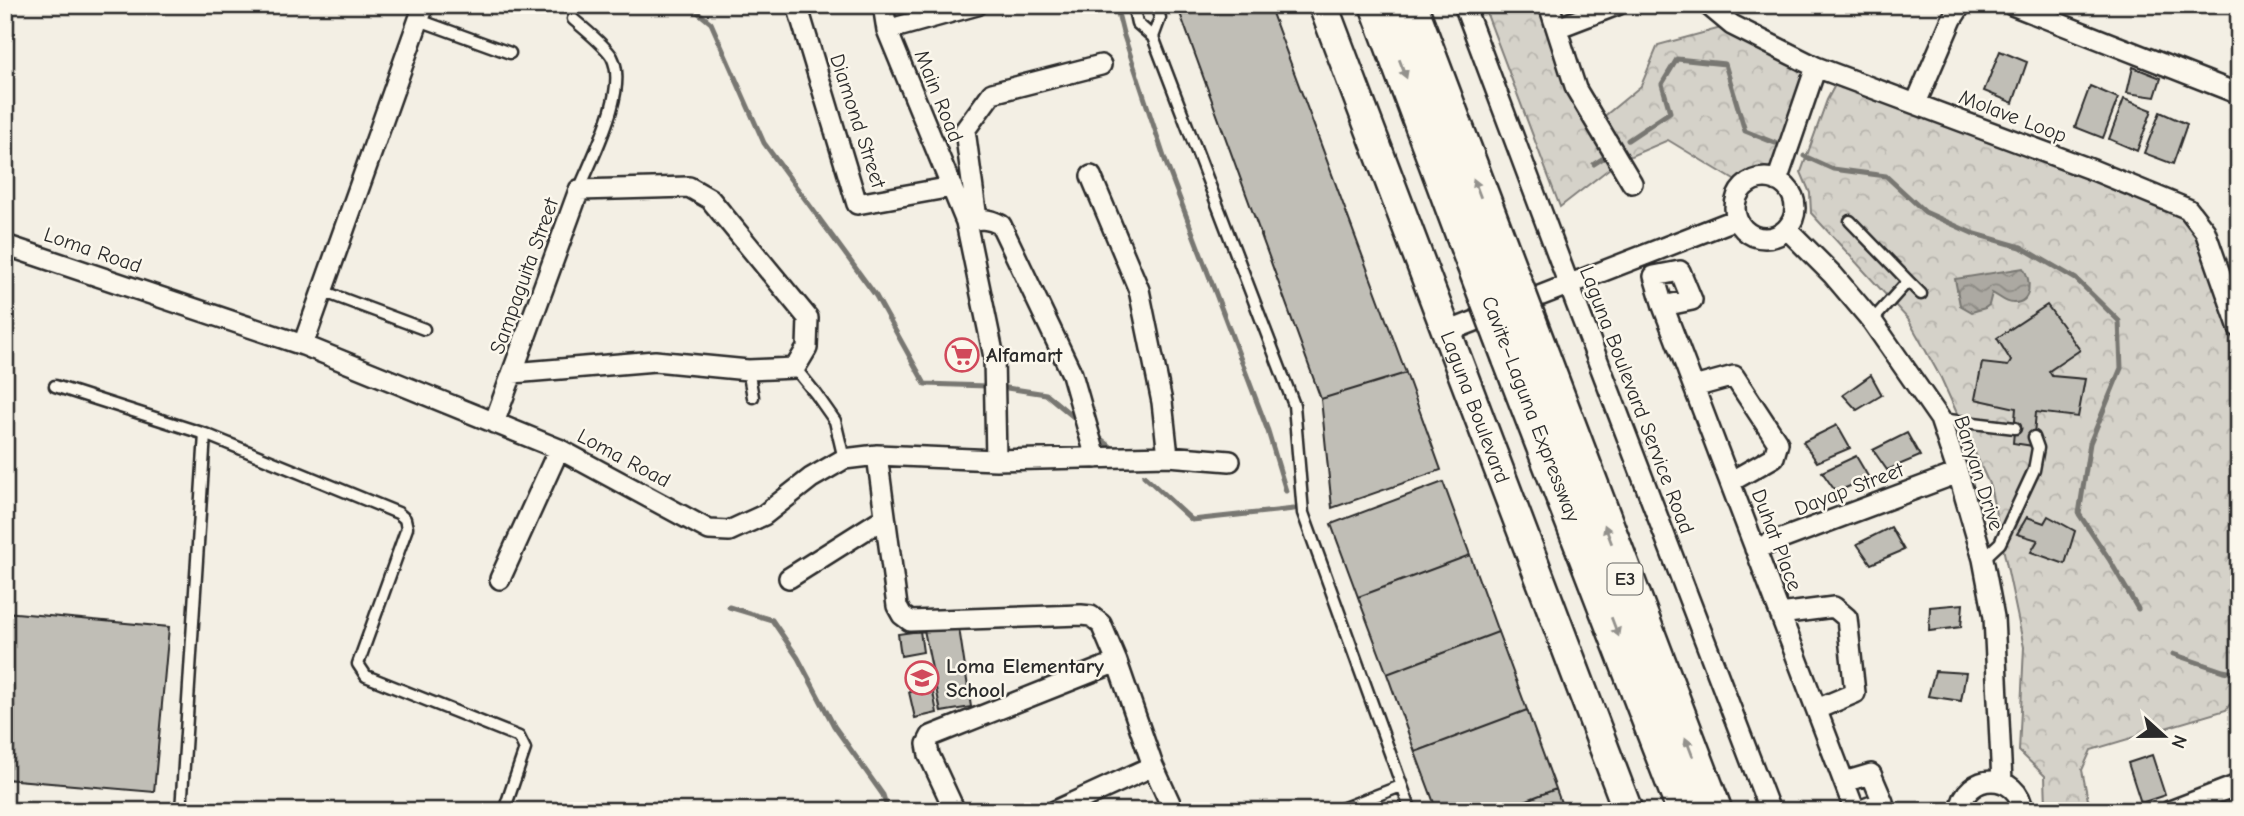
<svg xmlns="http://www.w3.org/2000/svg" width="2244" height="816" font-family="'Comic Neue',sans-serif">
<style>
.forest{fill:url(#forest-crowns);stroke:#807e7a;stroke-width:2}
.water{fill:url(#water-waves);stroke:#787772;stroke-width:2}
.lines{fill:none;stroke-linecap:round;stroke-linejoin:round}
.stream{stroke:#787772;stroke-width:5}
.building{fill:#c0beb6;stroke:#2b2b2b;stroke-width:2}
.lane-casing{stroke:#2b2b2b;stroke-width:15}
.street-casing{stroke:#2b2b2b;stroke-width:24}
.secondary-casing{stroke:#2b2b2b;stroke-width:33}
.highway-casing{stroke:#2b2b2b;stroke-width:42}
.lane{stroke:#fbf7ec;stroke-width:10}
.street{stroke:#fbf7ec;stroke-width:19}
.secondary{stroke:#fbf7ec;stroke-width:28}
.highway{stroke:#fbf7ec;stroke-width:37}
.highway-bridge-casing{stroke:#2b2b2b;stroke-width:42;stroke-linecap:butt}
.highway-bridge{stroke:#fbf7ec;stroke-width:37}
.oneway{fill:#93918c}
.labels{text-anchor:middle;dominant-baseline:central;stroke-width:5;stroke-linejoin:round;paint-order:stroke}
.shield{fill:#fbf7ec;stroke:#696865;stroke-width:2}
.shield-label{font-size:19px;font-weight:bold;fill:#2b2b2b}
.street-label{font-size:21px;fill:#2b2b2b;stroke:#fbf7ec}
.poi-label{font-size:21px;font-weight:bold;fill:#2b2b2b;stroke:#fbf7ec;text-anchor:start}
</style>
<defs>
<pattern id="forest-crowns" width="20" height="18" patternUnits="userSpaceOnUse" patternTransform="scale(1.75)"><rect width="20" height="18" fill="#d5d2c9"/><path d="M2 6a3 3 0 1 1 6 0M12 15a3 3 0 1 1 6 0" fill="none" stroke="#b7b4ad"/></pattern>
<pattern id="water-waves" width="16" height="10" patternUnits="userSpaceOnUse" patternTransform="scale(1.75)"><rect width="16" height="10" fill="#aca9a2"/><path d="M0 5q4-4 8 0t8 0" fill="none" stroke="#8c8a84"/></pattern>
</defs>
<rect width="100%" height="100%" fill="#f3efe4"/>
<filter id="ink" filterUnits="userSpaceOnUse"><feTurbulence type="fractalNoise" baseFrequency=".0143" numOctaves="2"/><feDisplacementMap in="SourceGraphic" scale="14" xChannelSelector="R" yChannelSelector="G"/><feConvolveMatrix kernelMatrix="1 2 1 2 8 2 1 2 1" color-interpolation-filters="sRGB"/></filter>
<g filter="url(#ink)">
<path class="forest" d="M1495 5H1549L1596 123 1641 86 1658 45 1732 25 1816 67 1772 179H1760L1744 186 1668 140 1619 161 1560 207 1485 9Z
M1849 83 2185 212 2202 232 2239 336V691L2226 710 2091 750 2082 770 2088 800 2110 811H2044L2046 806 2045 776 2019 751 2024 647 1990 486 1941 378 1908 319 1811 213 1810 193 1801 172 1827 100 1835 85Z"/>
<path class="water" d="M2023 268C2031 280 2033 303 2013 303 2005 303 1999 296 1992 293L1989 305 1985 308 1972 312 1960 305 1955 279Z"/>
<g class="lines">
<path class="stream" d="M689 5 711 23 764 143 876 296 925 384 987 386
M1116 5 1123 33 1165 160 1268 431 1286 491
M1628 140 1670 112 1662 84 1677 59 1725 64 1745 131 1775 143
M1804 156 1833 169 1886 176 1925 212 1972 233 2021 247 2076 279 2119 321 2121 368 2090 443 2079 514 2109 559 2138 609
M1594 164 1605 157
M1007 388 1046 394 1076 419
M1096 435 1116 451
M1144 476 1192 520 1294 509
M729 607 772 620 798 658 834 726 883 795 888 811
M2173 654 2223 671 2239 674"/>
</g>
<path class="building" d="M1177 5H1269L1406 373 1321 399Z
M2000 51 2027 62 2013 103 1984 91Z
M2133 67 2161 78 2155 97 2127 93Z
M2090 86 2118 98 2103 138 2075 127Z
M2124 99 2152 110 2137 151 2109 139Z
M2160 112 2187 124 2173 164 2144 153Z
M2047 305 2080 350 2049 371 2052 376 2085 379 2078 417 2036 412 2033 446 2013 443 2016 408 1975 399 1982 363 2008 366 2011 361 1997 338Z
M1406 373 1441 470 1332 508 1321 399Z
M1871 375 1882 395 1857 410 1843 395Z
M1837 425 1850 448 1817 462 1803 442Z
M1907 433 1920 456 1887 470 1873 450Z
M1856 456 1869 478 1836 492 1822 472Z
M1443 482 1470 555 1358 597 1331 524Z
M2048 516 2075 531 2065 564 2031 552 2038 540 2017 534 2027 517 2044 523Z
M1891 527 1904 550 1871 564 1857 544Z
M1470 555 1498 632 1387 674 1358 597Z
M1963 604 1961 627 1929 631 1930 607Z
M5 612 169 627 154 792 5 779Z
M959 628 971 707 941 712 924 630Z
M920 631 923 652 901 656 898 634Z
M1498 632 1527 710 1415 752 1387 674Z
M1935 671 1966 673 1961 701 1928 696Z
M932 687 937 713 915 718 909 692Z
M1527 710 1556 789 1498 811H1437L1415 752Z
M2152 755 2165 795 2141 803 2128 763Z
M1556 789 1564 811H1498Z"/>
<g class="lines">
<defs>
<path id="lane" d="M1133 5 1137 23 1153 37 1294 405 1303 513 1411 811
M573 19C584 29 605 45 612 57 629 90 592 157 579 190
M419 20 510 53
M1153 37 1160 18 1156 5
M1850 221 1908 281
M322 291 424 329
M1872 321 1908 281 1921 294
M795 368 816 394 835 421 844 459
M748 370 753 397
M55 386 205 434 398 513 405 519 407 528 358 664 366 676 519 737 525 749 504 811
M1940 419 2015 428
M1983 559 2000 543 2034 470 2038 448 2034 437
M181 811 205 434
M1336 811 1401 786"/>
<path id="street" d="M797 5 857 204 952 187
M883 5 887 30 966 222 994 357 996 460
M1464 5 1569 285 1770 811
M1549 5 1576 89 1632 183
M1708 5 1732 25 1816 67 2093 170 2188 209 2205 231 2239 328
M2012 5 2239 94
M1557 28 1617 5
M887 30 977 5
M1916 103 1952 19 1961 5
M1091 176 1139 290 1162 402 1168 456
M1735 208a30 30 0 1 1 60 0a30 30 0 1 1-60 0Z
M1777 181 1816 67
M977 219 965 130 992 93 1101 65
M966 222C979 218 988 218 1001 225L1072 374 1096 458
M1787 229 1833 275 1872 321 1940 419 1958 473 1983 559 1994 617 2002 782
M5 245 303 345 559 449 709 530 729 531 764 515 811 478 844 459 877 455 996 460 1168 456 1230 461
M1663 306 1692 300 1680 271 1654 276 1663 306 1855 811
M1447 332 1737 219
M303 345 424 5
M1694 387 1734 376 1778 443 1774 457 1730 482
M494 423 579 190 689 187 710 199 808 318 807 348 795 368 748 370 655 361 513 373
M877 455 897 606 902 615 910 621 1081 615 1091 616 1101 624 1117 662 1153 766 1055 811
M1755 549 1958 473
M789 578 884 518
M500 579 559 449
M1780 614 1834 607 1847 618 1855 693 1817 709
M1153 766 1170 803
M1844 782 1871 774 1883 802 1859 811
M955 811 929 755 927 744 931 736 1117 662
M1960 811C1965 771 2019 771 2023 811
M2170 811 2235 786 2239 797"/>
<g id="secondary">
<path id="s1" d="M1323 5 1628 811"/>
</g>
<path id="highway" d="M1379 5 1475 262
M1408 5 1501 252
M1537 347 1713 811
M1511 357 1682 800"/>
</defs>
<use href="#lane" class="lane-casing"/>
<use href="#street" class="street-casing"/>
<use href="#secondary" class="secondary-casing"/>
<use href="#highway" class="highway-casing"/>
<use href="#lane" class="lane"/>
<use href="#street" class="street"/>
<use href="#secondary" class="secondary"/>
<use href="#highway" class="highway"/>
<defs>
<path id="highway-bridge" d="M1501 252 1537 347
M1475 262 1511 357"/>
</defs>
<use href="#highway-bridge" class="highway-bridge-casing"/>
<use href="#highway-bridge" class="highway-bridge"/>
</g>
<defs><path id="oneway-solid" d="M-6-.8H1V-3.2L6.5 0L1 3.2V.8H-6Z" transform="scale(1.75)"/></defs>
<g class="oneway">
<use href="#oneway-solid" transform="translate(1403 69) rotate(69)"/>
<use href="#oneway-solid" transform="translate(1477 188) rotate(-111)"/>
<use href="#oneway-solid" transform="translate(1608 534) rotate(-111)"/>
<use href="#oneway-solid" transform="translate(1615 627) rotate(69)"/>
<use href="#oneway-solid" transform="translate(1689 747) rotate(-111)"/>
</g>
</g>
<defs>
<symbol id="supermarket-ring" viewBox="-11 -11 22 22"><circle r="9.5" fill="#fbf7ec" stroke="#d1495b" stroke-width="1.5"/><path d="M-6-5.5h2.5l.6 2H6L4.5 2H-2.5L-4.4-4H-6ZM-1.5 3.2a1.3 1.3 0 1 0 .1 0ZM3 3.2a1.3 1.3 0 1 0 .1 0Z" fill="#d1495b"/></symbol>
<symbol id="school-ring" viewBox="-11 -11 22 22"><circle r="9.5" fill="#fbf7ec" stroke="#d1495b" stroke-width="1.5"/><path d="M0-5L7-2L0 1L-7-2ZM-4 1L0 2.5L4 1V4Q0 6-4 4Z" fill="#d1495b"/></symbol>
</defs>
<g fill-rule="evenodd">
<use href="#supermarket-ring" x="943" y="336" width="38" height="38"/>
<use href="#school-ring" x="903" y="659" width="38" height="38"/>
</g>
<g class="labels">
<rect class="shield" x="1607.5" y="563.5" width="35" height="31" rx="5"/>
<g class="shield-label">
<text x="1625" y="579">E3</text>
</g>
<g class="street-label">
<text transform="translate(939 96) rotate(68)">Main Road</text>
<text transform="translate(2013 116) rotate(21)">Molave Loop</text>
<text transform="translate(858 121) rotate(72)">Diamond Street</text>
<text transform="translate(93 250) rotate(19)">Loma Road</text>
<text transform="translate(524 276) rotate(-70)">Sampaguita Street</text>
<text transform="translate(1637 400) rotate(69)">Laguna Boulevard Service Road</text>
<text stroke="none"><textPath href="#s1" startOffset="430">Laguna Boulevard</textPath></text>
<text transform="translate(1531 409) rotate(69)">Cavite–Laguna Expressway</text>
<text transform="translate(624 458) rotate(28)">Loma Road</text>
<text transform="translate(1979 473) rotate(72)">Banyan Drive</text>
<text transform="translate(1849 489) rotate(-21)">Dayap Street</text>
<text transform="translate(1777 540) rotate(69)">Duhat Place</text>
</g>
<g class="poi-label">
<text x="986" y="355">Alfamart</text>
<text x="946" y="666">Loma Elementary<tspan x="946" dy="24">School</tspan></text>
</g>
</g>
<rect width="2244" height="816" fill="none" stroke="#fbf7ec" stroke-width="28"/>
<rect x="14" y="14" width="2216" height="788" fill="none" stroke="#2b2b2b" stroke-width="2.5" filter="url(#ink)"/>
<g transform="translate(2164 736) rotate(111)" stroke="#fbf7ec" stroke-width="5" paint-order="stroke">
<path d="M0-5L12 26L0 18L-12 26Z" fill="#2b2b2b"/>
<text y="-10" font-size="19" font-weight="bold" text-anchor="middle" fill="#2b2b2b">N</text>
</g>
</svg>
